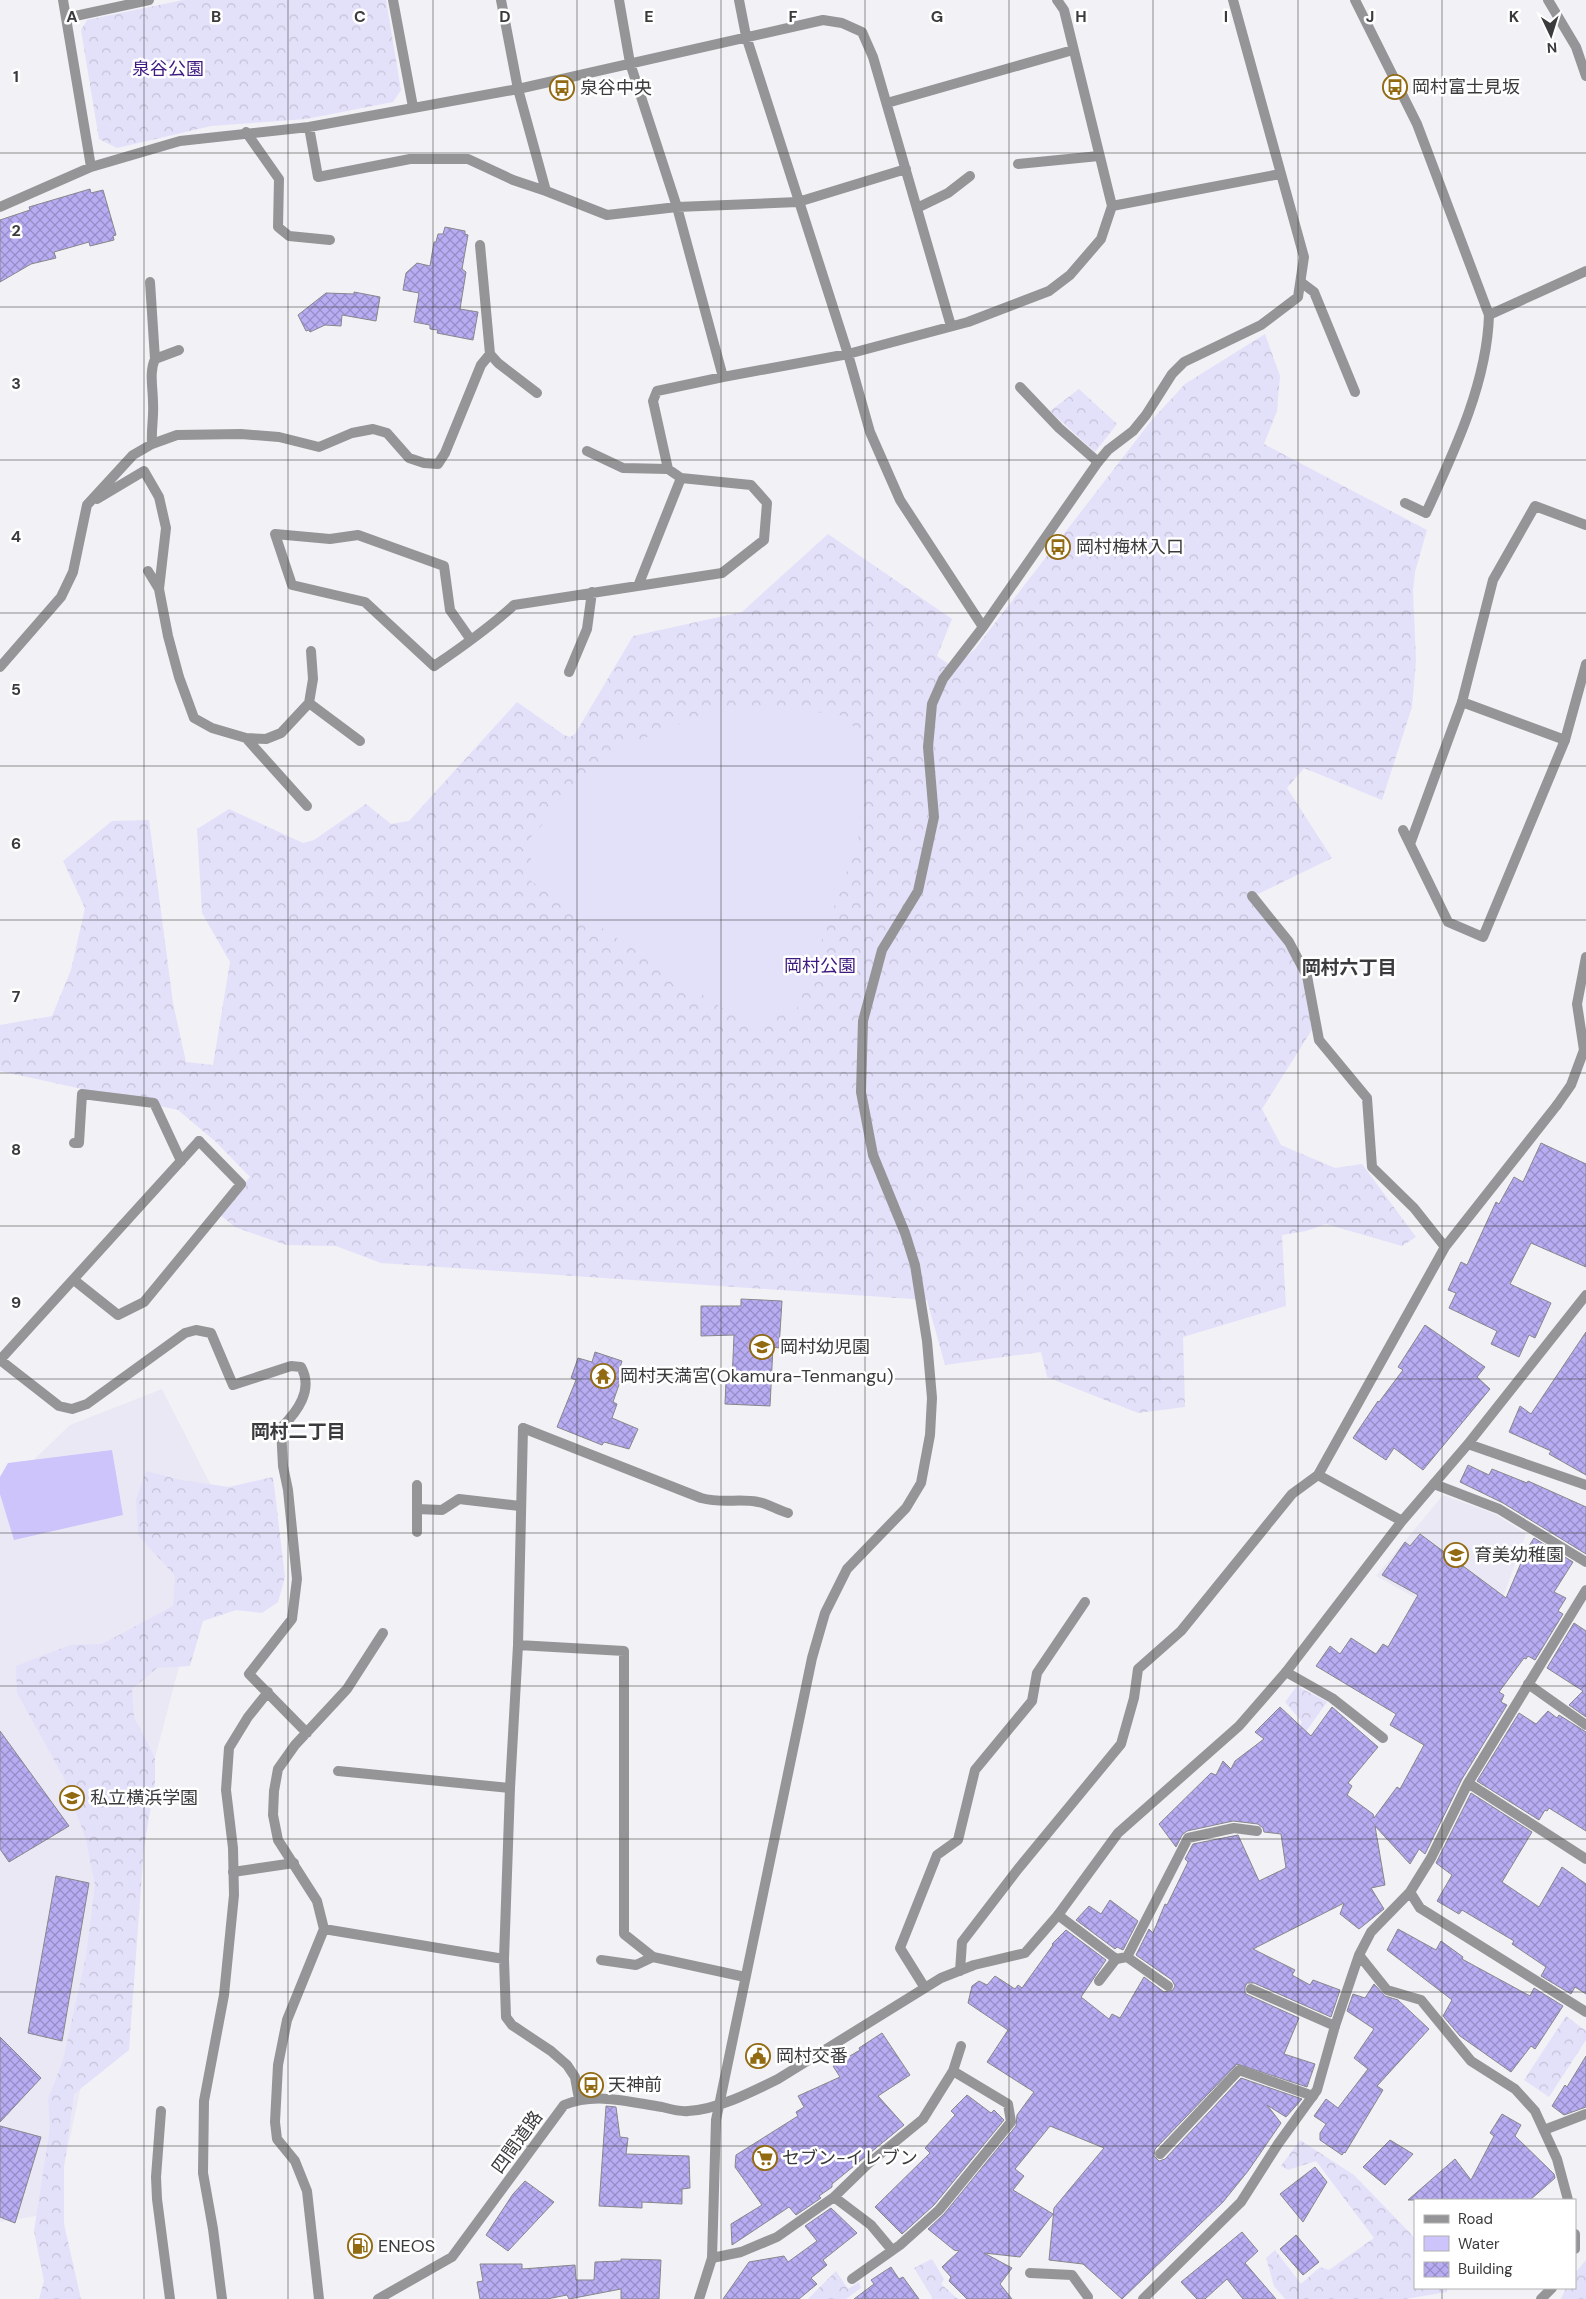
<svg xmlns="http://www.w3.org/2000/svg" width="1586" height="2299" font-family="'DM Sans','Noto Sans JP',sans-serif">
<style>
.built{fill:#eae8f5}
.forest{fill:url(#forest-crowns)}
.pitch{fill:#e3e0fa}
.water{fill:#ccc4fb}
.building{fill:url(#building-cross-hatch);stroke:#87878b}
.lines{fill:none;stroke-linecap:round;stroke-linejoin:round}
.lane{stroke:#959597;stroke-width:10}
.street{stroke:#959597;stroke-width:10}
.grid{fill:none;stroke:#3b3a3c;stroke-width:1;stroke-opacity:0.55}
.labels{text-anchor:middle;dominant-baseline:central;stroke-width:5;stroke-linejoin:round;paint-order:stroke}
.park-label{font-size:18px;fill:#3e1a80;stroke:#fff}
.poi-label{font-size:18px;fill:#3b3a3c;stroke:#fff;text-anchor:start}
.street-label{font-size:18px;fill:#3b3a3c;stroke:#fff}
.neighbourhood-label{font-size:19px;font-weight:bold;fill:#3b3a3c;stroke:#fff}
.grid-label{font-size:16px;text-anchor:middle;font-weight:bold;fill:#3b3a3c;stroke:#fff;stroke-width:5;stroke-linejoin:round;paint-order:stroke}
</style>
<defs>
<pattern id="forest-crowns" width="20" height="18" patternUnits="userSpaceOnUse" patternTransform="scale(1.25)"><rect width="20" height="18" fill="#e3e0fa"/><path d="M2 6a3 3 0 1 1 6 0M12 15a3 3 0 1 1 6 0" fill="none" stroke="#c4c1d7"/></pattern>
<pattern id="building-cross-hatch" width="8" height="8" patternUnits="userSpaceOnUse" patternTransform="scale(1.25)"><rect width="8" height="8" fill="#b8acf3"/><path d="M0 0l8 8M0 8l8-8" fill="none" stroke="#978dc6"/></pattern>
</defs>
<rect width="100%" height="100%" fill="#f2f1f6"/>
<path class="built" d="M162 1389 223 1509 175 1682 134 1838 54 2213 0 2222V1492L70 1425Z
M1443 1495 1495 1514 1526 1534 1488 1638 1376 1576Z"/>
<path class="forest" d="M183 0H386L401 90 393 102 306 119 211 126 117 148 99 139 81 30 87 20Z
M1265 334 1280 376 1277 411 1264 444 1427 530 1415 572 1413 591 1416 661 1412 707 1382 800 1304 768 1287 788 1332 858 1256 895 1273 928 1296 962 1305 988 1313 1028 1262 1109 1281 1145 1335 1168 1362 1164 1416 1237 1402 1246 1326 1224 1306 1231 1282 1235 1286 1306 1183 1337 1185 1407 1138 1413 1047 1377 1041 1352 945 1365 927 1300 381 1263 336 1246 286 1245 235 1227 219 1214 250 1177 216 1142 178 1110 0 1071V1025L52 1016 71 970 85 908 63 861 112 821 149 820 173 1003 186 1062 213 1065 230 962 202 913 197 829 229 809 303 843 314 840 366 804 391 824 409 821 517 702 564 735 570 737 575 734 633 636 742 612 828 534 952 619 937 656 954 668 975 649 1151 421 1185 384Z
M1079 389 1117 424 1095 452 1050 411Z
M146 1471 181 1480 229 1487 273 1477 285 1577 278 1602 262 1613 236 1610 203 1621 190 1666 157 1668 132 1689 134 1717 155 1758V1783L144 1847 129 2050 74 2094 64 2166V2224L81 2299H39L44 2281 34 2231 50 2127 48 2099 63 2060 86 1956 95 1885 86 1840 64 1778 17 1693 16 1666 70 1645 102 1644 173 1606 175 1576 138 1535 136 1500Z
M1297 1686 1327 1702 1297 1744 1291 1738 1302 1722 1285 1702Z
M1566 2016 1586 2031V2040L1549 2097 1524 2080Z
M1300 2140 1354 2175 1412 2235 1415 2239V2288H1447V2292L1405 2299H1285L1274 2286 1266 2258 1275 2250 1301 2284 1320 2267 1329 2270 1374 2238 1316 2161 1288 2170 1281 2166Z
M932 2259 944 2279 941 2284 958 2299H933L914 2268Z
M1586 2260V2299H1561L1566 2288H1575V2273Z
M836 2271 848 2289 859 2282 861 2288 846 2299H808Z"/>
<path class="pitch" d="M774 706 845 716 868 746 858 841 796 1011 748 1025 531 881V837L609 753 710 711Z"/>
<path class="water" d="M112 1450 123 1515 14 1540 0 1494V1477L8 1463Z"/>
<path class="building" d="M90 189 91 193 103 190 116 235 113 236 114 240 90 246 89 242 54 252 56 258 31 264 0 282V220L30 210 29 207Z
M445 227 465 231V234L468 235 462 269 466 272 460 309 478 312 473 340 437 333 438 330 430 329V325L414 322 419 293 403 290 406 273 417 263 430 266 434 242H436L438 234H443Z
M354 292 380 297 376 321 342 315 341 326 325 325 310 332 309 330 306 331 298 315 326 293 354 294Z
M1541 1143 1586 1164V1267L1531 1243 1510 1284 1551 1303 1535 1338 1529 1335 1519 1357 1491 1344 1497 1331 1449 1308 1456 1293 1448 1290 1461 1262 1467 1265 1496 1202 1499 1204 1514 1177 1523 1182Z
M741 1299 782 1301 779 1348 773 1347 770 1406 725 1404 726 1381H732L734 1335 701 1336V1306H741Z
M1425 1325 1485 1367 1477 1377 1490 1389 1423 1470 1394 1448 1386 1460 1353 1438 1378 1401 1379 1402 1403 1370 1398 1367Z
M1586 1332V1475L1549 1454 1551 1451 1509 1432 1520 1406 1531 1414Z
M595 1352 622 1361 619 1371 623 1373 613 1402 617 1404 612 1418 638 1429 629 1449 604 1442 602 1445 557 1427 576 1380 571 1378 578 1358 592 1362Z
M1468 1465 1489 1475 1492 1469 1527 1483 1528 1481 1586 1507V1554L1503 1503 1460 1482Z
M1420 1534 1506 1598 1521 1563 1519 1562 1534 1538 1573 1562 1554 1592 1566 1598 1558 1611 1563 1614 1535 1660 1528 1656 1526 1659 1524 1658 1499 1692 1504 1695 1501 1702 1507 1705 1462 1779 1425 1854 1419 1849 1410 1864 1375 1826 1385 1885 1371 1888 1384 1909 1359 1929 1340 1914 1344 1903 1253 1949 1295 1970 1292 1975 1310 1985 1313 1980 1340 1990 1331 2017 1254 1983H1247L1245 1987V1993L1248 1995 1299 2018 1284 2054 1315 2064 1307 2087 1237 2064 1155 2149 1154 2156 1159 2161 1165 2159 1241 2078 1302 2099 1286 2117 1267 2105 1281 2123 1248 2171 1223 2202 1122 2299 1083 2264 1049 2260 1054 2208 1104 2148 1050 2126 1015 2169 1024 2176 1013 2190 1053 2214 1020 2257 984 2253 1012 2268 1000 2284 1012 2299H967L949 2281 951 2277 942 2267 959 2251 954 2250 928 2229 944 2214 1016 2126 1017 2115 1034 2092 987 2062 1008 2030 968 2003 972 1986 979 1981 987 1985 995 1976 1015 1989 1018 1985 1022 1988 1053 1945 1052 1944 1066 1930 1106 1960 1081 1997 1109 2019 1112 2014 1120 2018 1144 1977 1164 1992 1173 1990 1175 1986 1172 1980 1136 1955 1149 1929 1153 1933 1165 1904 1167 1905 1188 1862 1185 1859 1193 1844 1238 1835 1259 1881 1286 1868 1281 1834 1264 1832 1263 1828 1258 1824 1233 1821 1187 1831 1182 1835 1176 1847 1159 1824 1211 1773 1216 1775 1223 1761 1231 1769 1235 1761 1264 1739 1255 1732 1280 1707 1311 1736 1332 1707 1378 1747 1348 1783 1352 1786 1347 1795 1373 1814 1374 1818 1397 1787 1400 1789 1424 1745 1390 1725 1396 1714 1316 1666 1330 1646 1340 1654 1351 1638 1376 1654 1383 1644 1388 1647 1418 1595 1382 1575 1405 1542 1410 1546Z
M1574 1623 1586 1631V1717L1569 1705 1583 1691 1547 1668Z
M1548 1711 1557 1718 1559 1715 1586 1732V1831L1549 1808 1547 1811 1545 1810 1539 1820 1477 1781 1519 1713 1536 1724Z
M0 1731 69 1826 9 1862 0 1849Z
M1471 1793 1532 1832 1502 1882 1539 1907 1562 1867 1586 1884V1994L1575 1987 1571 1994 1541 1976 1546 1967 1512 1944 1514 1941 1462 1910 1459 1914 1437 1901 1452 1875 1436 1863Z
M56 1876 89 1883 62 2041 28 2033Z
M1110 1900 1138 1921 1123 1950 1117 1947 1115 1949 1076 1920 1089 1906 1101 1914Z
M1398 1929 1436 1950 1441 1941 1463 1957 1462 1959 1530 1996 1534 1988 1563 2006 1535 2049 1531 2046 1511 2072 1460 2036 1443 2016 1452 2000 1387 1950Z
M1374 1984 1385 1996 1398 2000 1429 2029 1377 2086 1383 2090 1345 2153 1344 2152 1342 2155 1320 2140V2133L1326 2124 1314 2116 1326 2099 1338 2108 1368 2069 1354 2058 1374 2029 1347 2011 1353 1994 1365 1998Z
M882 2033 910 2075 878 2096 904 2125 832 2184V2187L819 2196 821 2198 796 2215 789 2207 732 2245 731 2224 762 2205 735 2167 736 2155 798 2116 796 2112 804 2107 798 2096 840 2077 833 2066 860 2050 859 2048Z
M0 2037 41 2078 0 2122Z
M1586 2056V2107L1564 2115 1552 2106 1565 2085 1567 2087Z
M967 2095 991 2113 994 2110 1004 2120 934 2205 902 2234 875 2207 930 2153 925 2148 955 2115 951 2111Z
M606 2106 616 2107 620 2137 628 2138 626 2154 689 2156 690 2188 682 2189V2204L642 2202V2208L599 2206Z
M1502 2114 1521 2125 1515 2136 1554 2174 1555 2178 1530 2200H1408L1455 2159 1471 2180 1494 2136 1490 2133Z
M0 2126 41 2137 15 2223 0 2217Z
M1390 2140 1413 2154 1385 2185 1363 2167Z
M1315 2167 1327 2182 1303 2222 1280 2194Z
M525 2181 554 2202 508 2251 486 2235 513 2194Z
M831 2208 857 2233 823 2260 827 2265 811 2278 817 2284 799 2299H723L749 2262 784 2256 788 2262 817 2241 805 2226Z
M1242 2232 1258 2251 1245 2263 1276 2299H1243L1227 2279 1205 2299H1197L1181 2282Z
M1296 2235 1319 2262 1303 2275 1280 2249Z
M621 2259 661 2260 659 2299H621V2289L569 2299 567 2295 547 2299H480L477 2282 483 2281 480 2264H522V2269L575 2265 576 2280H594L595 2262 621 2261Z
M891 2267 899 2279 903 2277 919 2299H854L874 2284 871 2280Z"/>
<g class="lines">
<path class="lane" d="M246 132 279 179 278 227 289 236 330 240
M1018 164 1099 156
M917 208 948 193 970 176
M480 245 490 354 498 363 537 393
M150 282 155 359
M1302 283 1314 292 1355 392
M1020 387 1059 428 1098 462
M152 444C151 429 154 417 153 403 153 388 149 372 155 359L179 350
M587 451 623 468 668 469
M97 499 144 471 159 497 166 528 159 589 168 636 179 677 194 718 212 728 246 738 266 739 281 733 309 703 313 679 311 651
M1405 503 1426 513C1454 452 1487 383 1489 315
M148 571 159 589
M0 667 61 597 73 572 87 505 133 455 152 444 177 435 241 434 279 437 319 447 352 433 373 429 387 433 409 458 424 463 438 464 445 453 481 365 490 354
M1462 702 1565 740
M309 703 360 741
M246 738 307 806
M1557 1105 1571 1085 1584 1050 1577 1004 1586 957
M74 1143H79L82 1094 154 1103 181 1161
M74 1280 118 1315 144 1302 241 1184 199 1141
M523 1428 701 1498C724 1504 738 1498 758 1502 767 1503 777 1510 788 1513
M1434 1484 1499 1509 1586 1562
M417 1509 442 1510 459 1499 520 1506
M417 1532V1485
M1286 1672 1332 1698 1383 1738
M1528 1684 1586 1725
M338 1771 510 1788
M233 1872 294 1863
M1058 1915 1116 1959 1127 1957 1188 1838 1234 1828 1257 1831
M1127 1957 1168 1986
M601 1960 636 1965 653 1957
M1251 1989 1335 2026
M161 2111 156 2177 157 2199 170 2299
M1544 2130 1586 2114
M1160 2154 1239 2070 1313 2096
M834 2197 871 2225 892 2250
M712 2258 741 2252 777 2237 834 2197 868 2164 923 2119 953 2071 961 2046
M1030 2273 1072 2275 1088 2297
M852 2279 900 2245 939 2210 1011 2122 1008 2104 953 2071"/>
<path class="street" d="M63 0 91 167
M393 0 413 107
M501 0 518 89 546 191 607 215 677 207 798 202 906 169
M619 0 630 63 677 207 723 377 848 354 968 322 1049 291 1070 275 1101 239 1112 206 1064 10 1057 0
M739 0 746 36 848 354 870 432 900 500 983 627
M1355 0 1417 124 1489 315 1586 271
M1548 0 1576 47 1586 76
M66 18 149 0
M887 103 1073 50
M309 127 318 177 410 159H468L513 180 546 191
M1112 206 1280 174
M0 207 91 167 180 141 309 127 518 89 823 20 842 23 862 32 873 57 951 326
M638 586 681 478
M471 640 450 610 444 566 358 535 330 539 275 534 292 585 365 602 434 666C462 647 489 628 514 605L722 573 764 540 767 503 751 485 681 478 668 469 653 401 657 391 723 377
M569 672 587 629 592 592
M1403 830 1448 922 1483 937 1565 740 1586 664
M1410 844 1462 702 1493 580 1535 506 1586 525
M1252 896 1289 942 1307 976 1319 1040 1367 1098 1372 1167 1414 1208 1445 1247
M199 1141 0 1360 59 1406 72 1409 87 1404 185 1333 196 1330 211 1333 233 1385 291 1366 301 1367C314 1390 297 1412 281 1428L283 1466 288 1490 297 1579 292 1619 249 1674 307 1733
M1468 1444 1586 1485
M1318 1475 1402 1521
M518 1645 523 1428
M1468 1783 1586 1859
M1410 1892 1420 1908 1586 2012
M324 1929 504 1959
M1359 1955 1387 1990 1421 2000 1471 2061 1515 2089 1535 2111 1557 2159 1568 2200
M960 1971 962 1942 1018 1869 1121 1744 1134 1698 1138 1669 1181 1631 1292 1494 1318 1475 1445 1247 1557 1105
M1099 1981 1116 1959
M925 1988 900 1948 937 1855 958 1840 975 1770 1032 1701 1037 1673 1085 1602
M579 2099 575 2077 567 2065 551 2051 512 2025 506 2017 504 1959 510 1788 518 1645 624 1651V1934L653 1957 745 1977
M1575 2234V2249
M222 2299 213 2229 203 2173 204 2101 224 1995 234 1895 233 1848 226 1790 229 1748 248 1717 268 1692
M319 2299 307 2191 295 2161 277 2139 275 2122 278 2065 287 2020 324 1929 317 1901 278 1840 273 1815 274 1791 278 1769 295 1745 347 1689 383 1633
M378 2299 452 2257 564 2105C595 2092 629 2102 662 2107 670 2109 680 2112 688 2111 716 2110 752 2092 778 2079L941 1978 974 1965 1025 1953 1058 1915 1118 1833 1239 1726 1286 1672 1402 1521 1468 1444 1586 1295
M699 2299 712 2258 716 2120 812 1658 825 1613 847 1569 906 1508 921 1483 930 1435 932 1398 927 1341 915 1265 905 1233 873 1155 861 1092 863 1021 882 950 918 891 934 817 928 747 932 704 943 679 983 627 1098 462 1108 450 1133 431 1146 415 1172 374 1184 362 1261 325 1298 297 1304 257 1233 0
M1143 2299 1241 2202 1278 2144 1317 2090 1335 2026 1359 1955 1371 1932 1410 1892 1431 1858 1468 1783 1586 1590
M1541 2299 1552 2288"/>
</g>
<path class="grid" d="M144 0V2299M288 0V2299M433 0V2299M577 0V2299M721 0V2299M865 0V2299M1009 0V2299M1153 0V2299M1298 0V2299M1442 0V2200M0 153H1586M0 307H1586M0 460H1586M0 613H1586M0 766H1586M0 920H1586M0 1073H1586M0 1226H1586M0 1379H1586M0 1533H1586M0 1686H1586M0 1839H1586M0 1992H1586M0 2146H1586M1442 2288V2299"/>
<defs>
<symbol id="bus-ring" viewBox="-11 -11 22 22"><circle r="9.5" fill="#fff" stroke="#916a11" stroke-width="1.5"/><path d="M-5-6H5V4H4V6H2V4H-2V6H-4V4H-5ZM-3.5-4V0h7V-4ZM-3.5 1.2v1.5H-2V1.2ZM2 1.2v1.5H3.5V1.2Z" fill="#916a11"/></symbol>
<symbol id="school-ring" viewBox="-11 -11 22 22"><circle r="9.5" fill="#fff" stroke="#916a11" stroke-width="1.5"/><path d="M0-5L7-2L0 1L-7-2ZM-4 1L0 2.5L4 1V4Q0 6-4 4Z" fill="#916a11"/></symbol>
<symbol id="temple-ring" viewBox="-11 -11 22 22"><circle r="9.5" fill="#fff" stroke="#916a11" stroke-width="1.5"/><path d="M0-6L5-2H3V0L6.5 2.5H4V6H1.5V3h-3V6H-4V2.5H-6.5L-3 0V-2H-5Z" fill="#916a11"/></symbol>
<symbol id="civic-ring" viewBox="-11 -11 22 22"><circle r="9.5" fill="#fff" stroke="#916a11" stroke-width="1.5"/><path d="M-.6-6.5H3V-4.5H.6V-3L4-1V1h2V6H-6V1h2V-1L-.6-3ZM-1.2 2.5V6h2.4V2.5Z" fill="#916a11"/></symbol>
<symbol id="supermarket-ring" viewBox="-11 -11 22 22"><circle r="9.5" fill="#fff" stroke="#916a11" stroke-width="1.5"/><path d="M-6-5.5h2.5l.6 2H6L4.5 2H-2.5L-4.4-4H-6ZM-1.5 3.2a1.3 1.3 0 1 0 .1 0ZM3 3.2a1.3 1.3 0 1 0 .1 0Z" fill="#916a11"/></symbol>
<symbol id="fuel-ring" viewBox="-11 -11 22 22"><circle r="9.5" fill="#fff" stroke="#916a11" stroke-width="1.5"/><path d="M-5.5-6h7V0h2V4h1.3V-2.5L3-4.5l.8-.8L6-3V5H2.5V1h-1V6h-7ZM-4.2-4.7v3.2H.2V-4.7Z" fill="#916a11"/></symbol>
</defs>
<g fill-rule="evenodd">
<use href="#bus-ring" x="1381" y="73" width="28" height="28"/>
<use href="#bus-ring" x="548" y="74" width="28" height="28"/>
<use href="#bus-ring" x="1044" y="533" width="28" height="28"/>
<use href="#school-ring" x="748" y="1333" width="28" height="28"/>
<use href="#temple-ring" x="589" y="1362" width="28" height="28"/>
<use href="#school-ring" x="1442" y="1541" width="28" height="28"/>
<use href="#school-ring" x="58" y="1784" width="28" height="28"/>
<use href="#civic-ring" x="744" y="2042" width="28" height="28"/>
<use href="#bus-ring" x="577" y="2071" width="28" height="28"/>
<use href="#supermarket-ring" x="751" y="2144" width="28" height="28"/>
<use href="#fuel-ring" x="346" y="2232" width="28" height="28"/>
</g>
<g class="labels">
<g class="park-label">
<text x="168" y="69">泉谷公園</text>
<text x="820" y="966">岡村公園</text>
</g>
<g class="poi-label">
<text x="1412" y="87">岡村富士見坂</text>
<text x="580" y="88">泉谷中央</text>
<text x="1076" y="547">岡村梅林入口</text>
<text x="780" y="1347">岡村幼児園</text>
<text x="620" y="1376">岡村天満宮(Okamura-Tenmangu)</text>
<text x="1474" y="1555">育美幼稚園</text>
<text x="90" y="1798">私立横浜学園</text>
<text x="776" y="2056">岡村交番</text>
<text x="608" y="2085">天神前</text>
<text x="782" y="2158">セブン-イレブン</text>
<text x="378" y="2246">ENEOS</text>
</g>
<g class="street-label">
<text transform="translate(517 2142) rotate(-54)">四間道路</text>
</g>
<g class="neighbourhood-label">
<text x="1349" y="967">岡村六丁目</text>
<text x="298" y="1431">岡村二丁目</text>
</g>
</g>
<g class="grid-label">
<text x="72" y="22">A</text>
<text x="216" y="22">B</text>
<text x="360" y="22">C</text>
<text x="505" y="22">D</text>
<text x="649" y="22">E</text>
<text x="793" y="22">F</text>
<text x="937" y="22">G</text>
<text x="1081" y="22">H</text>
<text x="1226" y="22">I</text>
<text x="1370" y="22">J</text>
<text x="1514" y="22">K</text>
<text x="16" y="82">1</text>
<text x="16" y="236">2</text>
<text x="16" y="389">3</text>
<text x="16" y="542">4</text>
<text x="16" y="695">5</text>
<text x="16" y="849">6</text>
<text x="16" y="1002">7</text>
<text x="16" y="1155">8</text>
<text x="16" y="1308">9</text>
</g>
<rect x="1414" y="2199" width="162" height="90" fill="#ffffff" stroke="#b1b0b1"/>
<rect x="1424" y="2215" width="25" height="8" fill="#959597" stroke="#b1b0b1"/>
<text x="1458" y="2224" font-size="15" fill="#3b3a3c">Road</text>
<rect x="1424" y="2236" width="25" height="15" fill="#ccc4fb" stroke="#b1b0b1"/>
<text x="1458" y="2249" font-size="15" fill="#3b3a3c">Water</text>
<rect x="1424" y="2262" width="25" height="15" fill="url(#building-cross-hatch)" stroke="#b1b0b1"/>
<text x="1458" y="2274" font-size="15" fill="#3b3a3c">Building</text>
<g transform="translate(1551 35) rotate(176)" stroke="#ffffff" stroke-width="4" paint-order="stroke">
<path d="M0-4L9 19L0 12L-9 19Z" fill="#3b3a3c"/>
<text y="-8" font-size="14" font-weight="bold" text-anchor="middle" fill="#3b3a3c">N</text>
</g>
</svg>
